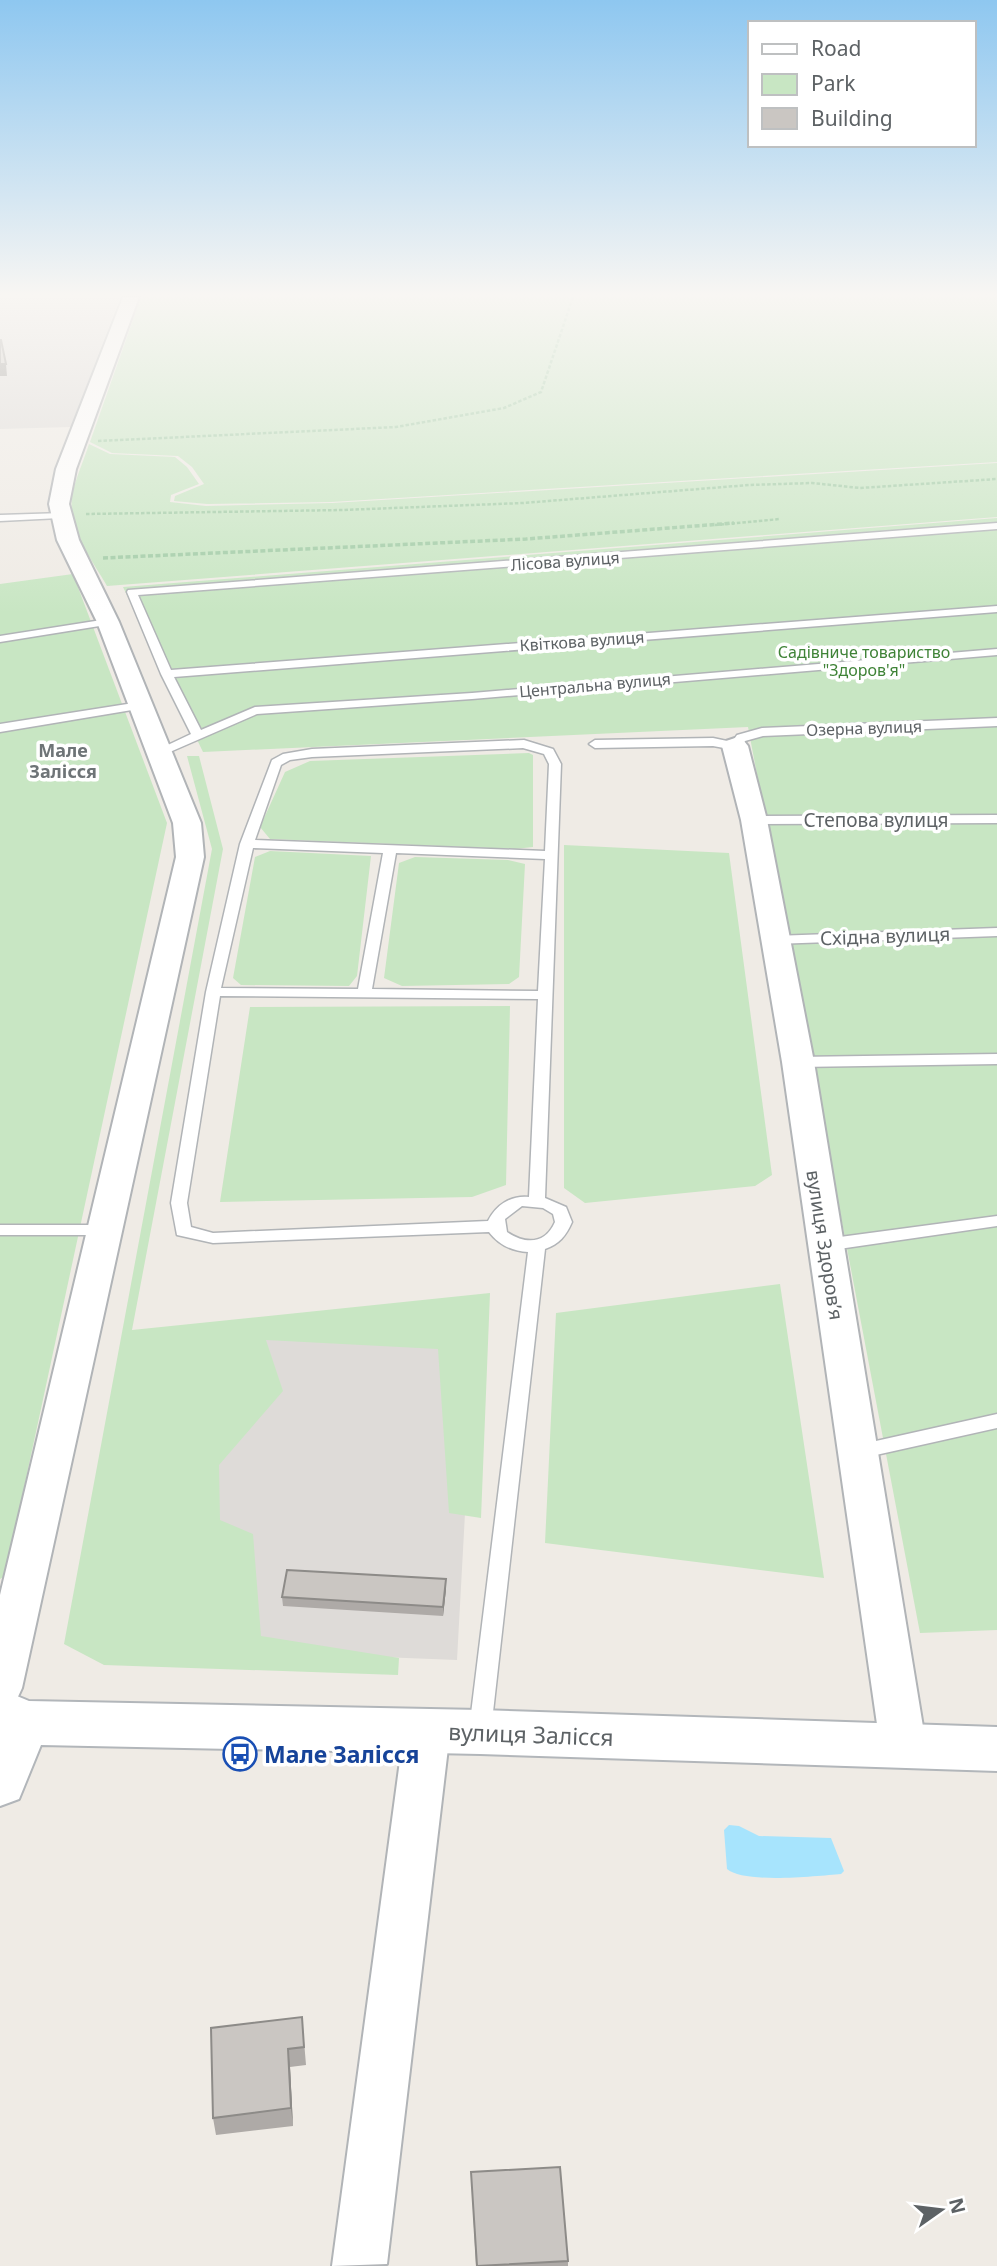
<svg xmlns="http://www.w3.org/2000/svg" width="997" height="2266" font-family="'Noto Sans',sans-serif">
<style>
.industrial{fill:#dedbd8}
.green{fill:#c8e6c3}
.water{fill:#a7e4fd}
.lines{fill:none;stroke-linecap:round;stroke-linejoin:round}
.lane-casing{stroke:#b1b4b7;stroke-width:3}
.street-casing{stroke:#b1b4b7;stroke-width:4}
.secondary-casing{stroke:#b2b6ba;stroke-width:4}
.path-far1{stroke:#9fcba4;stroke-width:2.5;stroke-dasharray:3.5 2;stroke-linecap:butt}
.path{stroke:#9fcba4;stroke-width:3.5;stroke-dasharray:5 2.5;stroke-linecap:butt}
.lane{fill:#fff;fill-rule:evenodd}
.street{fill:#fff;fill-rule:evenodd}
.secondary{fill:#fff;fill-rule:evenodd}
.wall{fill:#aeaaa7}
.shaded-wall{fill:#8d8b88}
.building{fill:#cac6c2;stroke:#8d8b88;stroke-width:2}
.labels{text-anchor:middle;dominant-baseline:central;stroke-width:7;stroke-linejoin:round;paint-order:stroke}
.far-street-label{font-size:16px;fill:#5d6265;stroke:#fff}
.far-park-label{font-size:16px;fill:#3f8337;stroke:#fff}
.far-neighbourhood-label{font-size:18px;font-weight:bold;fill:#6e7477;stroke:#fff}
.street-label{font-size:19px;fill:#5d6265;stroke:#fff}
.near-street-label{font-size:23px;fill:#5d6265;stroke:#fff}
.near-transit-label{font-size:23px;font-weight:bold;fill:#164399;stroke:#fff;text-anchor:start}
</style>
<rect width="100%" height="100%" fill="#efebe5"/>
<path class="industrial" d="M0 297H120L71 427 0 429Z
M476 1312 457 1660 73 1645 132 1335Z"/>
<path class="green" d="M141 297H997V462L331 502 207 504 174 501 175 496 204 484 192 467 178 456 112 453 90 442Z
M89 444 110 454 175 457 187 467 199 484 171 495 170 502 206 506 332 503 997 463V517L107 586C91 558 65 526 73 491 77 475 84 460 89 444Z
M997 518V1630L920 1633 748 727 203 752 123 587Z
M73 574 167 823 5 1576 0 1579V584Z
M529 753 533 755V847L515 849 270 839 260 827 285 772 310 761Z
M187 756H199L223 849 132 1330 490 1293 481 1518 449 1513 438 1349 266 1340 283 1391 219 1465 220 1520 253 1534 261 1636 399 1658 398 1675 104 1665 64 1644 212 849Z
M564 845 729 853 772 1175 755 1186 585 1203 564 1188Z
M270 851 371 856 357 976 349 986 241 985 233 978 255 857Z
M415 857 508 860 525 864 519 977 509 984 402 986 384 978 399 863Z
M510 1006 506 1185 472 1197 220 1202 250 1007Z
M780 1284 824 1578 545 1543 556 1313Z"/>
<path class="water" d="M729 1825 739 1826 759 1836 831 1838 844 1871 841 1874C817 1876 744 1884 727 1869L724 1830Z"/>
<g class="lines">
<defs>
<path id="lane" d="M63 513 65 515 60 518 0 521V515Z
M997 523V529L138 595 171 670 997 606V612L174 677 201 730 255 707 472 693 997 649V655L472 699 257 714 163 755H155L153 752 191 734 161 674 127 592 128 590Z
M108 619 112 620V624L0 642V636Z
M140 702 146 706 144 708 0 732V724Z
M997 718V726L763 736 745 741 739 749 735 750 713 746 595 748 589 744 595 740 713 738 732 742 737 735 762 728Z
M524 740 553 749 561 764 545 1198 566 1207 572 1222C566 1236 559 1244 545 1249L491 1730 488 1736 480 1739 472 1736 469 1730 528 1252C512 1251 499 1245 489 1232L213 1243 177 1235 171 1203 206 992 240 844 272 760 283 754 312 749ZM523 748 544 754 549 764 545 851 255 840 281 765 290 760 312 757ZM253 848 383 853 358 989 221 988ZM396 853 545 859 538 991 372 989ZM220 996 538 999 529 1197C511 1195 496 1205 488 1221L213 1233 191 1227 187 1203ZM522 1206 543 1208 553 1214 555 1222C545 1245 525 1244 507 1232L505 1219Z
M997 815V823L754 824 748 820 754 816Z
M997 928V936L774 944 767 940 774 936Z
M997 1054V1064L798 1067 790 1062 798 1057Z
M997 1216V1226L825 1251 817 1245 825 1239Z
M0 1225H105L113 1230 105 1235H0Z
M997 1414V1428L858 1459 851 1457 849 1452 851 1447 858 1445Z"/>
<path id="street" d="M123 297H139L76 469 69 504 79 540 119 622 201 823 204 857 22 1688 16 1701 0 1706V1595L176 857 173 823 97 622 57 540 49 504 56 469Z
M735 738 744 741 748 746 767 820 814 1062 926 1745 919 1759 903 1764 887 1759 880 1745 782 1062 741 820 722 746 726 741Z
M427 1712 443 1718 450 1731 387 2264 332 2266 404 1731 411 1718Z"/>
<path id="secondary" d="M0 1689 29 1701 480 1710 997 1727V1771L480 1754 41 1745 19 1799 0 1806Z"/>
</defs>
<use href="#lane" class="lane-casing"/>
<use href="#street" class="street-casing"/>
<use href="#secondary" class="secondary-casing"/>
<path class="path-far1" d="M98 441 396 427 504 408 541 392 573 297
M86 514 342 510 523 503 749 485 812 483 860 488 997 479
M715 525 780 519"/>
<path class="path" d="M103 558 526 539 734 523"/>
<use href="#lane" class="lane"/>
<use href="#street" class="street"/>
<use href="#secondary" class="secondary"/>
</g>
<path class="wall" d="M446 1589 443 1616 283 1606 282 1597Z
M302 2017 306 2065 290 2067 293 2126 216 2135 213 2118Z
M471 2172 568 2261V2266H476Z"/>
<path class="shaded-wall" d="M0 364H6L7 376H0Z
M446 1579V1589L443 1616V1607Z
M288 2049 290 2067 293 2126 291 2108Z"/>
<path class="building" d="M0 340H1L6 364H0Z
M287 1570 446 1579 443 1607 282 1597Z
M302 2017 304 2047 288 2049 291 2108 213 2118 211 2028Z
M560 2167 568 2261 477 2266 471 2172Z"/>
<linearGradient id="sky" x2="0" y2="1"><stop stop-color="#8ec7f0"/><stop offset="0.48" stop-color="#f8f6f3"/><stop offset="1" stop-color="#f8f6f3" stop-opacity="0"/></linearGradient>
<rect width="997" height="614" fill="url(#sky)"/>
<defs>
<symbol id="bus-ring" viewBox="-11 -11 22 22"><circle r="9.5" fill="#fff" stroke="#1a4fb4" stroke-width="1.5"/><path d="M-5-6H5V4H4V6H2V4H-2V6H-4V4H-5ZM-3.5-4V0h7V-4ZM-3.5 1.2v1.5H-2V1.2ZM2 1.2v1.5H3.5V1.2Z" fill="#1a4fb4"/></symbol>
</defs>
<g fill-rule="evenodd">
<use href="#bus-ring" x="221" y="1735" width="38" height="38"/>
</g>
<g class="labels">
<g class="far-street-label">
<text transform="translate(565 561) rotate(-4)">Лісова вулиця</text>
<text transform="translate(582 641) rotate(-4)">Квіткова вулиця</text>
<text transform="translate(595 685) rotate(-5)">Центральна вулиця</text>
<text transform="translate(864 728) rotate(-2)">Озерна вулиця</text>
</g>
<g class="far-park-label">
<text x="864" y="652">Садівниче товариство<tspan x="864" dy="18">"Здоров'я"</tspan></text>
</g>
<g class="far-neighbourhood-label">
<text x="63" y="750">Мале<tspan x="63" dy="21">Залісся</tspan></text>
</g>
<g class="street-label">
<text x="876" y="820">Степова вулиця</text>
<text transform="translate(885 936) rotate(-2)">Східна вулиця</text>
<text transform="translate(825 1245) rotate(81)">вулиця Здоровʼя</text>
</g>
<g class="near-street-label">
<text transform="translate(531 1734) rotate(2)">вулиця Залісся</text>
</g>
<g class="near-transit-label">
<text x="264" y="1754">Мале Залісся</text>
</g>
</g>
<rect x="748" y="21" width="228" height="126" fill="#ffffff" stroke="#bec0c1" stroke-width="2"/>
<rect x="762" y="44" width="35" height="10" fill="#ffffff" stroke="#bec0c1" stroke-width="2"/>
<text x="811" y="56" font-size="21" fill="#5d6265">Road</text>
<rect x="762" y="74" width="35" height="21" fill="#c8e6c3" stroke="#bec0c1" stroke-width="2"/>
<text x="811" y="91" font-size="21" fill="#5d6265">Park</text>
<rect x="762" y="108" width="35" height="21" fill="#cac6c2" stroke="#bec0c1" stroke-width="2"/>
<text x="811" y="126" font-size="21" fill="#5d6265">Building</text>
<g transform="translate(941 2210) rotate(76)" stroke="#ffffff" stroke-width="5" paint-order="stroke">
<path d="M0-5L12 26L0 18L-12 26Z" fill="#5d6265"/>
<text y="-10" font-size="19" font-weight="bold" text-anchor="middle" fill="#5d6265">N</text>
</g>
</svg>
